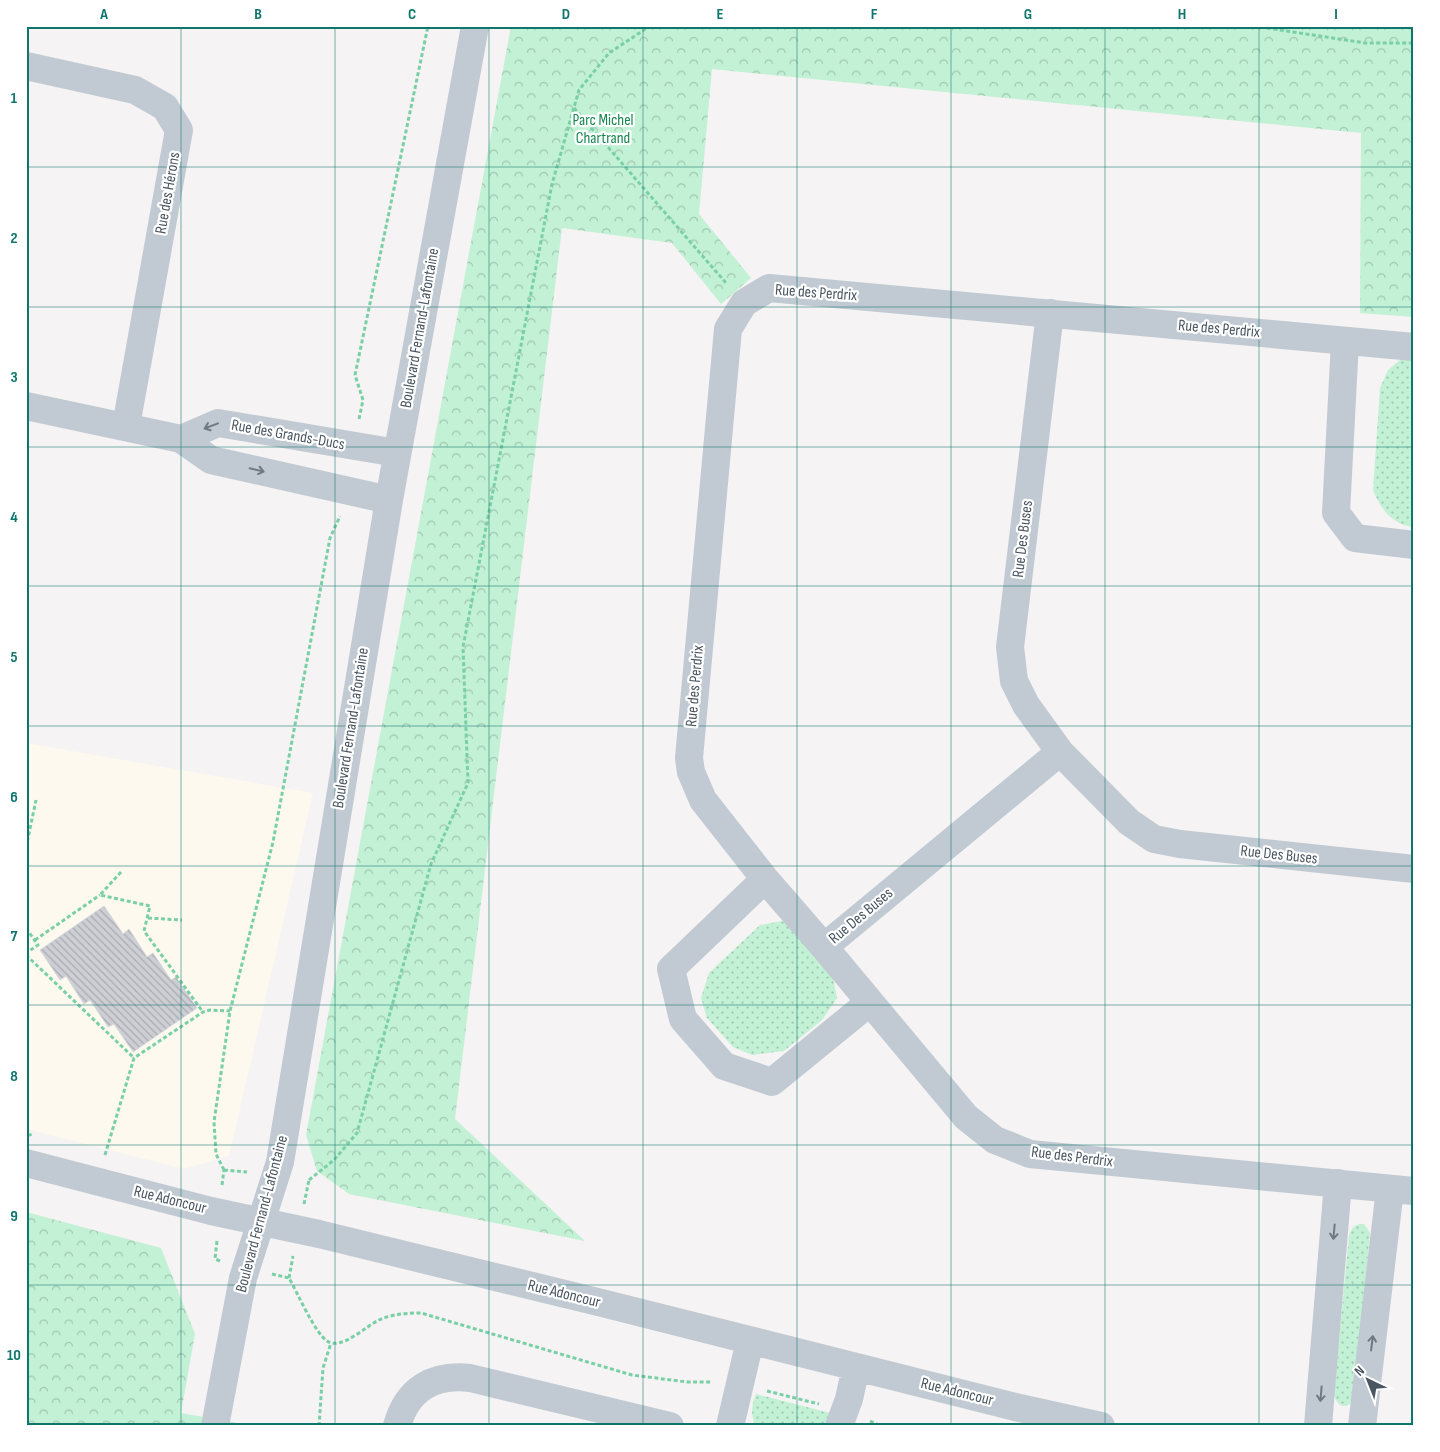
<svg xmlns="http://www.w3.org/2000/svg" width="1440" height="1452" font-family="'Sofia Sans Condensed',sans-serif">
<style>
.commercial{fill:#fdf9ef}
.green{fill:url(#green-dots)}
.forest{fill:url(#forest-crowns)}
.building{fill:url(#building-back-hatch);stroke:#d7d9de}
.lines{fill:none;stroke-linecap:round;stroke-linejoin:round}
.path{stroke:#7ad0a6;stroke-width:3;stroke-dasharray:4 2.5;stroke-linecap:butt}
.minor{stroke:#c1cad2;stroke-width:28}
.oneway{stroke:#6e7983}
.grid{fill:none;stroke:#0f766e;stroke-width:1;stroke-opacity:0.55}
.labels{text-anchor:middle;dominant-baseline:central;stroke-width:4.5;stroke-linejoin:round;paint-order:stroke}
.park-label{font-size:16px;fill:#17864f;stroke:#fff}
.street-label{font-size:16px;fill:#4a5661;stroke:#fff}
.neatline{fill:none;stroke:#0f766e;stroke-width:2}
.grid-label{font-size:16px;text-anchor:middle;font-weight:bold;fill:#0f766e}
</style>
<defs>
<pattern id="green-dots" width="8" height="8" patternUnits="userSpaceOnUse" patternTransform="scale(1.25)"><rect width="8" height="8" fill="#c3f1d5"/><path d="M2 2h.1M6 6h.1" fill="none" stroke="#a0c6b0" stroke-width="1.8" stroke-linecap="round"/></pattern>
<pattern id="forest-crowns" width="20" height="18" patternUnits="userSpaceOnUse" patternTransform="scale(1.25)"><rect width="20" height="18" fill="#c3f1d5"/><path d="M2 6a3 3 0 1 1 6 0M12 15a3 3 0 1 1 6 0" fill="none" stroke="#a0c6b0"/></pattern>
<pattern id="building-back-hatch" width="6" height="6" patternUnits="userSpaceOnUse" patternTransform="scale(1.25)"><rect width="6" height="6" fill="#cdcfd5"/><path d="M-1 5l2 2M0 0l6 6M5-1l2 2" fill="none" stroke="#a8abb0"/></pattern>
</defs>
<rect width="100%" height="100%" fill="#f5f3f3"/>
<path class="commercial" d="M26 743 313 793 229 1156 184 1169 26 1129Z"/>
<path class="green" d="M1414 356V527C1392 525 1380 508 1373 490L1380 388 1388 370 1401 359Z
M782 921 800 930 831 968 837 998 822 1020 784 1051 752 1055 733 1047 707 1018 701 998 709 973 760 925Z
M1360 1224H1364L1370 1233 1354 1398C1347 1413 1334 1405 1334 1392L1349 1236C1351 1229 1353 1226 1360 1224Z
M756 1394 830 1413 825 1426H755C751 1414 751 1405 756 1394Z"/>
<path class="forest" d="M511 26H1414V317L1360 313 1361 133 712 69 699 214 751 278 721 304 672 243 562 228 455 1119 585 1241 349 1194 317 1171 306 1135Z
M26 1212 161 1248 195 1334 181 1413 254 1426H26Z"/>
<path class="building" d="M104 906 123 934 129 929 147 957 153 953 171 980 176 977 197 1008 133 1052 114 1024 108 1027 90 1000 84 1004 66 976 60 980 40 950Z"/>
<g class="lines">
<path class="path" d="M1254 26 1365 43H1414
M574 108 726 283
M359 419 363 400 355 375 428 26
M26 848 36 800
M121 872 100 895 150 906 144 931 203 1012
M148 918 182 920
M26 928 38 945 26 953
M35 940 100 895
M26 955 134 1058
M26 1040V1042
M26 1128 31 1136
M105 1155 134 1058 203 1012 210 1010 230 1011
M224 1170 216 1154 214 1122 230 1011 273 842 330 538 340 516
M224 1170 247 1172
M309 1180 334 1160 357 1133 431 864 468 783 463 647 552 184 579 90 609 53 650 26
M222 1185 224 1170
M304 1204 309 1180
M217 1241 215 1259 220 1261
M272 1274 289 1278C297 1292 315 1333 327 1341 341 1351 366 1326 379 1320 392 1314 407 1313 421 1313L632 1375 687 1382H712
M289 1278 293 1256
M767 1391 819 1404
M870 1421 881 1426
M319 1426 323 1368 331 1343"/>
<path class="minor" d="M26 66 135 90 165 107 179 130 126 426
M1050 313 1010 647 1014 681 1026 705 1060 752 1129 822 1154 839 1180 844 1414 869
M1345 341 1336 513 1355 538 1414 545
M1414 347 769 288 744 303 728 329 689 758 691 772 703 800 765 879 824 947 966 1117 995 1140 1030 1154 1414 1191
M26 406 181 439 211 460 389 500
M181 439 218 423 397 453
M765 879 671 969 683 1019 724 1066 772 1082 870 1002
M824 947 1060 752
M26 1163 211 1211 319 1234 598 1302 1015 1407 1101 1426
M215 1426 243 1278 280 1162 389 500 475 26
M397 1426C407 1389 433 1374 470 1378L670 1426
M730 1426 750 1341
M839 1426 849 1399 856 1367
M1318 1426 1338 1183
M1362 1426 1390 1189"/>
</g>
<defs><path id="oneway-shaft" d="M-6 0H5M1.5-3L5.5 0L1.5 3" fill="none" stroke-width="1.6" stroke-linecap="round" stroke-linejoin="round" transform="scale(1.25)"/></defs>
<g class="oneway">
<use href="#oneway-shaft" transform="translate(211 426) rotate(159)"/>
<use href="#oneway-shaft" transform="translate(257 470) rotate(13)"/>
<use href="#oneway-shaft" transform="translate(1334 1232) rotate(95)"/>
<use href="#oneway-shaft" transform="translate(1372 1343) rotate(-83)"/>
<use href="#oneway-shaft" transform="translate(1321 1394) rotate(95)"/>
</g>
<path class="grid" d="M181 26V1426M335 26V1426M489 26V1426M643 26V1426M797 26V1426M951 26V1426M1105 26V1426M1259 26V1426M26 167H1414M26 307H1414M26 447H1414M26 586H1414M26 726H1414M26 866H1414M26 1005H1414M26 1145H1414M26 1285H1414"/>
<g class="labels">
<g class="park-label">
<text x="603" y="120">Parc Michel<tspan x="603" dy="18">Chartrand</tspan></text>
</g>
<g class="street-label">
<text transform="translate(168 193) rotate(-80)">Rue des Hérons</text>
<text transform="translate(816 293) rotate(4)">Rue des Perdrix</text>
<text transform="translate(420 328) rotate(-80)">Boulevard Fernand-Lafontaine</text>
<text transform="translate(1219 329) rotate(5)">Rue des Perdrix</text>
<text transform="translate(288 435) rotate(10)">Rue des Grands-Ducs</text>
<text transform="translate(1023 539) rotate(-83)">Rue Des Buses</text>
<text transform="translate(695 686) rotate(-85)">Rue des Perdrix</text>
<text transform="translate(351 728) rotate(-81)">Boulevard Fernand-Lafontaine</text>
<text transform="translate(1279 855) rotate(6)">Rue Des Buses</text>
<text transform="translate(861 916) rotate(-40)">Rue Des Buses</text>
<text transform="translate(1072 1157) rotate(7)">Rue des Perdrix</text>
<text transform="translate(170 1200) rotate(14)">Rue Adoncour</text>
<text transform="translate(262 1214) rotate(-75)">Boulevard Fernand-Lafontaine</text>
<text transform="translate(564 1294) rotate(14)">Rue Adoncour</text>
<text transform="translate(957 1392) rotate(14)">Rue Adoncour</text>
</g>
</g>
<rect width="1440" height="1452" fill="none" stroke="#ffffff" stroke-width="55"/>
<g transform="translate(1368 1380) rotate(317)" stroke="#ffffff" stroke-width="4" paint-order="stroke">
<path d="M0-4L9 19L0 12L-9 19Z" fill="#4a5661"/>
<text y="-8" font-size="14" font-weight="bold" text-anchor="middle" fill="#4a5661">N</text>
</g>
<rect x="28" y="28" width="1384" height="1396" class="neatline"/>
<g class="grid-label">
<text x="104" y="19">A</text>
<text x="258" y="19">B</text>
<text x="412" y="19">C</text>
<text x="566" y="19">D</text>
<text x="720" y="19">E</text>
<text x="874" y="19">F</text>
<text x="1028" y="19">G</text>
<text x="1182" y="19">H</text>
<text x="1336" y="19">I</text>
<text x="14" y="103">1</text>
<text x="14" y="243">2</text>
<text x="14" y="382">3</text>
<text x="14" y="522">4</text>
<text x="14" y="662">5</text>
<text x="14" y="802">6</text>
<text x="14" y="941">7</text>
<text x="14" y="1081">8</text>
<text x="14" y="1221">9</text>
<text x="14" y="1360">10</text>
</g>
</svg>
